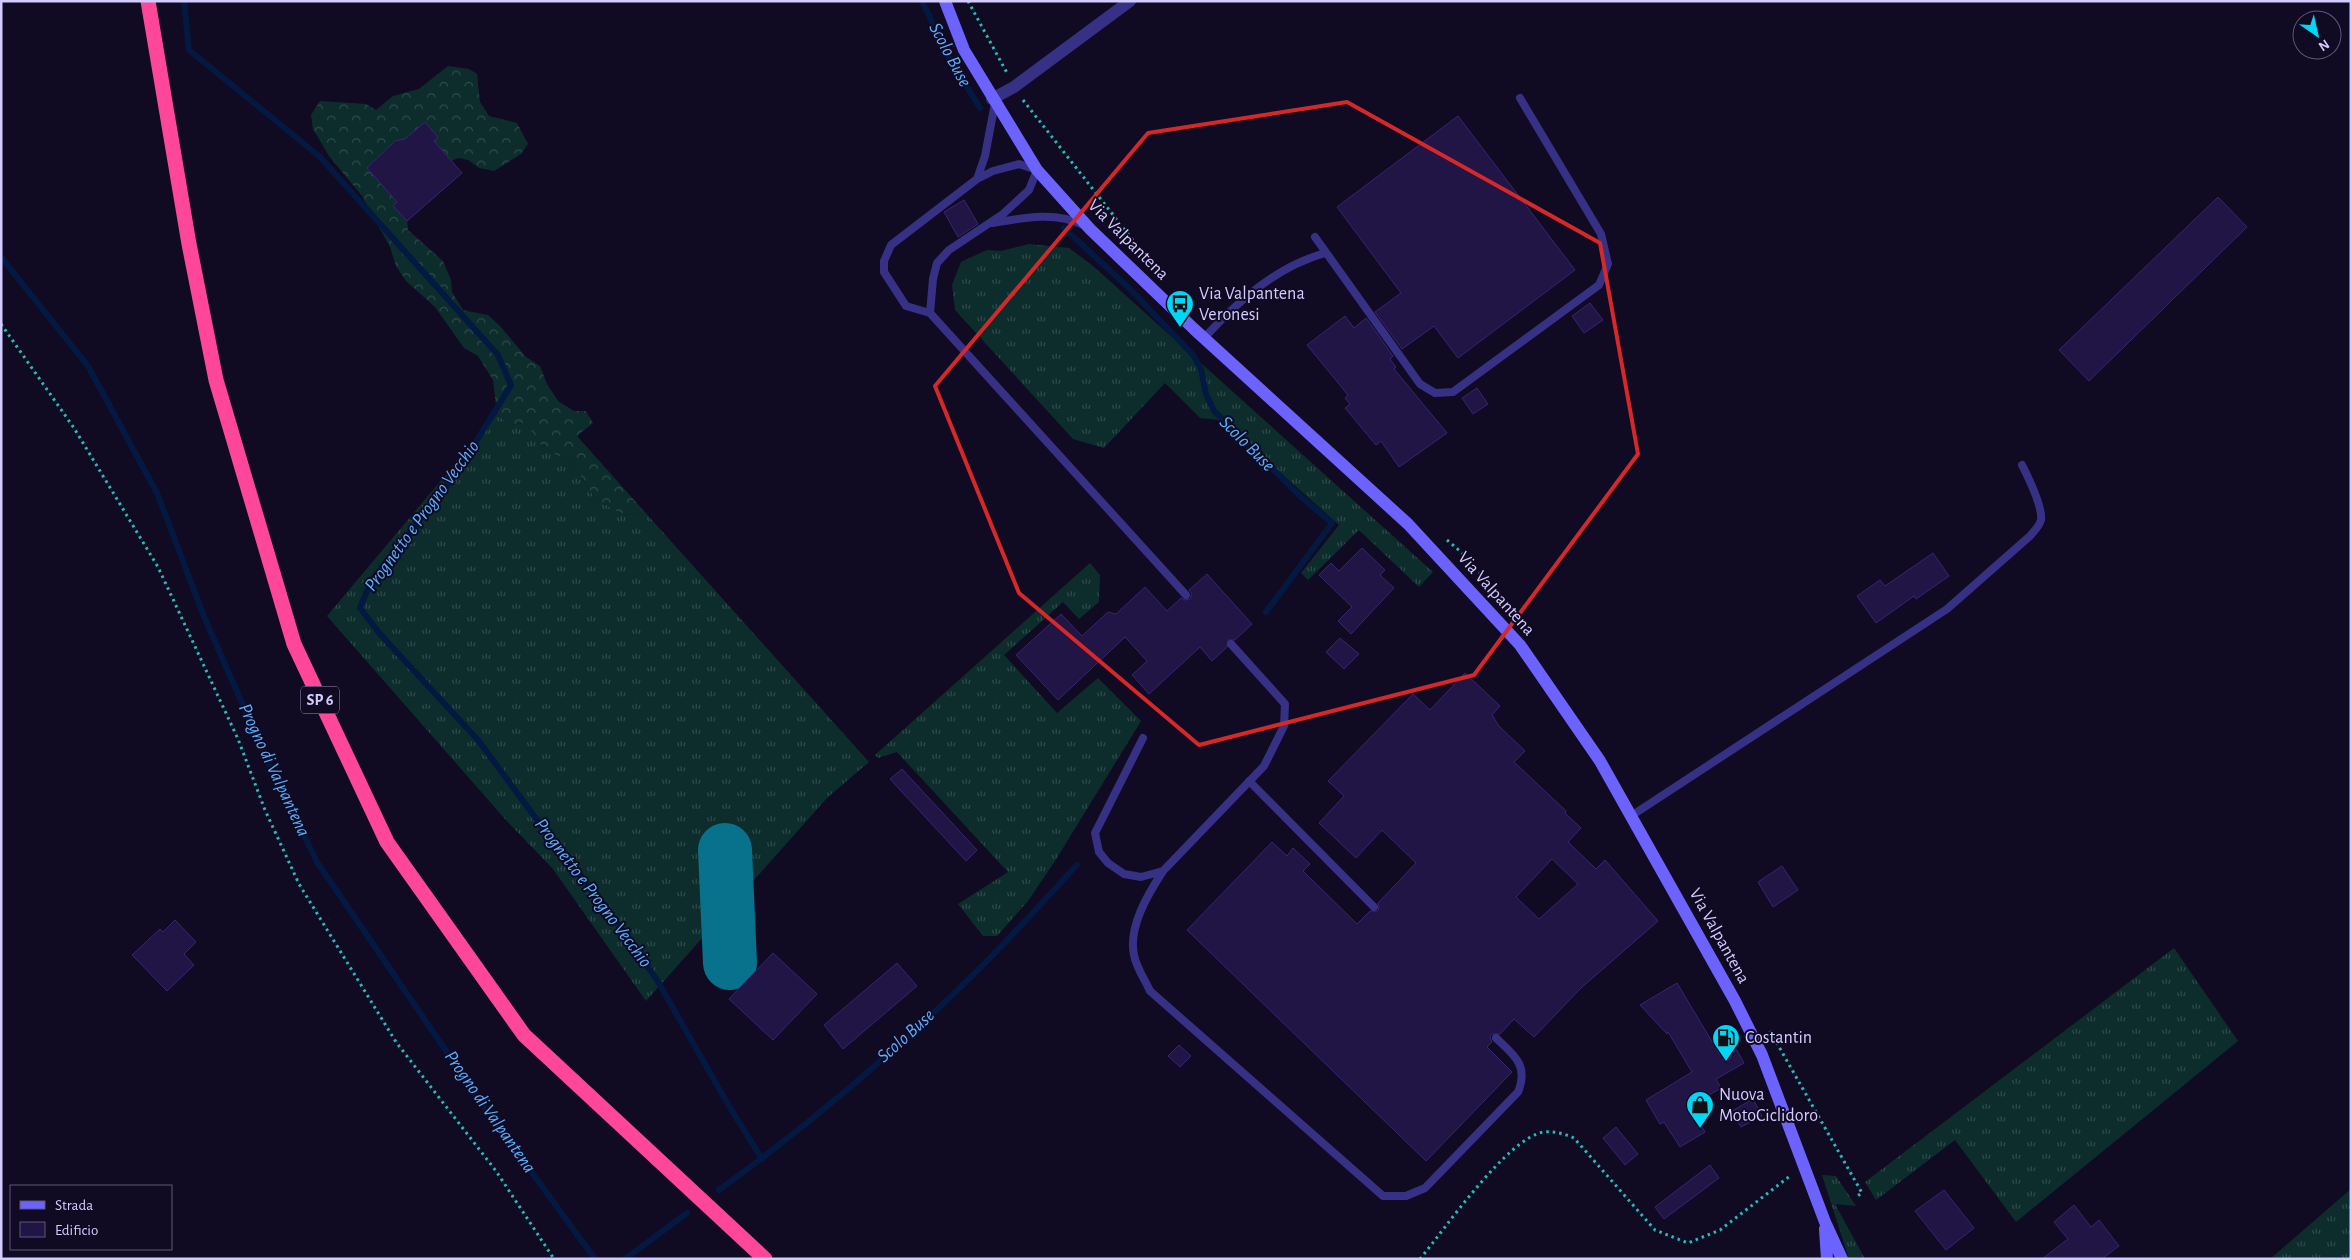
<svg xmlns="http://www.w3.org/2000/svg" width="2352" height="1260" font-family="'Alegreya Sans',sans-serif">
<style>
.grass{fill:url(#grass-tufts)}
.forest{fill:url(#forest-crowns)}
.lines{fill:none;stroke-linecap:round;stroke-linejoin:round}
.stream{stroke:#041942;stroke-width:6}
.taxiway{stroke:#08718c;stroke-width:54}
.building{fill:#201545;stroke:#372573;fill-rule:evenodd}
.path{stroke:#22beb9;stroke-width:3;stroke-dasharray:2.5 4;stroke-linecap:butt}
.lane{stroke:#373186;stroke-width:8}
.street{stroke:#373186;stroke-width:12}
.secondary{stroke:#6c63ff;stroke-width:12}
.highway{stroke:#ff479a;stroke-width:15}
.marked{fill:none;stroke:#d62828;stroke-width:4;stroke-linejoin:round}
.labels{text-anchor:middle;dominant-baseline:central;stroke-width:4;stroke-linejoin:round;paint-order:stroke}
.shield{fill:#100b22;stroke:#9892bd;stroke-width:1}
.shield-label{font-size:16px;font-weight:bold;fill:#d3ccff}
.street-label{font-size:18px;fill:#d3ccff;stroke:#100b22}
.poi-label{font-size:18px;fill:#d3ccff;stroke:#100b22;text-anchor:start}
.water-label{font-size:19px;font-style:italic;fill:#5aaeff;stroke:#100b22}
</style>
<defs>
<pattern id="grass-tufts" width="24" height="20" patternUnits="userSpaceOnUse" patternTransform="scale(1.25)"><rect width="24" height="20" fill="#0d2d2c"/><path d="M3 7l-1-3M5 7V3M7 7l1-3M15 17l-1-3M17 17v-4M19 17l1-3" fill="none" stroke="#2f4a4c"/></pattern>
<pattern id="forest-crowns" width="20" height="18" patternUnits="userSpaceOnUse" patternTransform="scale(1.25)"><rect width="20" height="18" fill="#0d2d2c"/><path d="M2 6a3 3 0 1 1 6 0M12 15a3 3 0 1 1 6 0" fill="none" stroke="#2f4a4c"/></pattern>
</defs>
<rect width="100%" height="100%" fill="#100b22"/>
<path class="grass" d="M1029 244 1069 248 1093 266 1433 572 1419 587 1359 530 1308 580 1301 573 1339 525 1221 420 1200 418 1165 383 1104 448 1073 439 955 310 952 285 961 262 987 250 1001 251Z
M497 414 509 425 525 423 542 446 556 455 569 459 595 498 618 512 629 515 643 510 869 762 827 798 646 1001 553 869 505 819 327 616Z
M1090 563 1100 575 1099 602 1079 619 1063 602 1004 655 1057 713 1098 678 1141 721 1055 861 1028 901 997 936H983L958 904 1008 872 897 752 878 758 875 755Z
M2174 948 2238 1041 2016 1222 1955 1140 1876 1200 1865 1182Z
M1822 1175 1836 1176 1856 1206 1835 1204 1865 1259H1849Z
M2351 1189V1259H2270Z"/>
<path class="forest" d="M448 66 469 69 477 74 480 102 489 116 517 123 528 144 521 154 494 171 479 168 468 160 459 158 448 162 407 219 408 230 443 261 451 280 452 292 463 310 488 315 500 326 526 357 540 366 547 384 558 401 574 411H586L593 423 577 436 643 510 629 515 618 512 595 498 569 459 556 455 542 446 525 423 509 425 497 414 493 380 478 356 464 348 435 307 406 281 396 266 390 247 362 196 329 156 313 129 311 115 320 101 366 104 376 110 393 96 419 89Z"/>
<g class="lines">
<path class="stream" d="M184 1 189 50 319 156 498 355 511 385 456 474 371 581 360 608 380 634 478 740 543 828 602 902 657 980 729 1106 762 1159
M922 1 950 60 980 108
M1064 228 1130 289 1193 355 1201 369 1206 394 1214 411 1299 495 1332 523 1266 612
M1 257 88 366 157 493 205 619 269 764 317 862 485 1108 595 1259
M719 1190C810 1124 904 1044 984 964 1016 932 1046 898 1077 865
M625 1259 687 1213"/>
<path class="taxiway" d="M725 850 730 963"/>
</g>
<path class="building" d="M1458 116 1575 270 1458 358 1434 326 1402 349 1375 312 1401 293 1337 207Z
M425 122 438 137 434 141 462 173 407 221 393 206 397 202 367 168 395 141 405 139Z
M2218 197 2247 227 2089 381 2059 350Z
M964 200 978 224 958 237 944 212Z
M1590 303 1603 320 1584 333 1572 316Z
M1345 316 1354 328 1366 318 1393 356 1390 359 1396 367 1394 369 1447 433 1399 467 1381 441 1376 445 1345 408 1350 404 1345 398 1348 395 1307 345Z
M1477 388 1488 404 1473 414 1462 398Z
M1362 548 1385 570 1380 575 1394 588 1351 634 1338 621 1352 607 1319 575 1331 563 1339 571Z
M1933 553 1949 576 1916 599 1914 596 1876 623 1857 596 1880 580 1885 586Z
M1207 574 1252 624 1235 640H1228L1227 647 1212 661 1200 647 1149 694 1132 675 1147 661 1125 637 1058 700 1016 655 1061 614 1082 636 1108 612 1116 614 1145 587 1167 611 1181 598 1185 600 1190 599 1192 594 1189 590Z
M1340 638 1359 654 1344 669 1326 652Z
M1465 673 1500 706 1492 715 1499 726 1525 751 1514 762 1566 811 1565 813 1581 828 1568 842 1596 869 1605 860 1658 921 1581 988 1534 1037 1514 1019 1500 1034H1492L1490 1037 1492 1042 1487 1047 1512 1072 1426 1161 1187 930 1272 842 1287 856 1293 848 1310 864 1303 871 1357 924 1370 911H1378L1379 908 1378 903 1416 863 1382 830 1356 858 1319 823 1344 796 1328 781 1413 694 1430 710ZM1552 859 1578 884 1539 919 1516 897Z
M902 769 977 850 966 861 890 779Z
M1782 866 1798 890 1773 907 1758 882Z
M175 920 196 942 184 954 194 965 167 991 132 955 160 929 163 932Z
M773 953 817 994 773 1040 729 999Z
M897 963 917 986 843 1049 824 1025Z
M1677 983 1720 1055 1735 1047 1744 1063 1716 1079 1721 1088 1690 1106 1705 1132 1680 1147 1664 1122 1660 1124 1646 1100 1692 1072 1668 1032 1667 1034 1640 1005Z
M1179 1045 1191 1056 1180 1067 1168 1056Z
M1753 1099 1762 1116 1741 1127 1732 1111Z
M1616 1127 1638 1154 1625 1165 1603 1138Z
M1710 1165 1719 1178 1664 1219 1655 1207Z
M1944 1190 1974 1228 1946 1250 1915 1211Z
M2074 1205 2091 1227 2099 1220 2119 1246 2102 1259H2042L2068 1239 2054 1222Z"/>
<g class="lines">
<path class="path" d="M968 1 1007 73
M1023 100 1150 262
M1 324 74 428 158 567 238 739 265 810 299 884 396 1042 496 1171 554 1259
M1447 540 1461 552 1511 608
M1770 1031 1862 1193 1856 1197
M1420 1259C1444 1230 1508 1137 1544 1132 1555 1131 1565 1134 1574 1138L1655 1230 1688 1243 1720 1230 1790 1176"/>
<path class="lane" d="M977 179 985 156 995 103
M993 223C1022 218 1056 211 1083 225
M1315 237 1420 384 1435 393 1453 392 1599 285 1608 264 1601 234 1520 98
M930 313 933 279 937 263 949 250 1003 214 1029 190 1037 170 1019 164 993 171 977 179 891 245 884 261V272L906 306 930 313 1186 595
M1204 338C1238 301 1276 267 1325 253
M1143 738 1095 833 1099 852 1108 863 1124 874 1141 877 1163 871 1264 766 1284 726 1285 704 1231 644
M1249 781 1374 907
M1631 816 1947 609 2030 536C2034 531 2039 527 2041 520 2043 506 2028 477 2022 465
M1163 871C1148 894 1128 927 1134 955 1136 967 1145 980 1150 991L1383 1196H1406L1425 1188 1518 1092C1529 1065 1514 1055 1496 1038"/>
<path class="street" d="M992 99 1014 87 1130 1"/>
<path class="secondary" d="M945 1 964 50 1037 170 1090 229 1194 329 1408 524 1520 645 1600 761 1735 1001 1762 1055 1825 1222 1842 1259
M1825 1229 1827 1259"/>
<path class="highway" d="M148 1 189 244 216 380 294 644 387 842 524 1035 765 1259"/>
</g>
<path class="marked" d="M1347 102 1600 243 1638 454 1474 675 1199 745 1019 593 935 386 1148 133Z"/>
<defs>
<symbol id="bus-pin" viewBox="-11 -11 22 30"><path d="M0 17L-7.5 6A9.5 9.5 0 1 1 7.5 6Z" fill="#00d7f7" stroke="#100b22"/><path d="M-5-6H5V4H4V6H2V4H-2V6H-4V4H-5ZM-3.5-4V0h7V-4ZM-3.5 1.2v1.5H-2V1.2ZM2 1.2v1.5H3.5V1.2Z" fill="#111"/></symbol>
<symbol id="fuel-pin" viewBox="-11 -11 22 30"><path d="M0 17L-7.5 6A9.5 9.5 0 1 1 7.5 6Z" fill="#00d7f7" stroke="#100b22"/><path d="M-5.5-6h7V0h2V4h1.3V-2.5L3-4.5l.8-.8L6-3V5H2.5V1h-1V6h-7ZM-4.2-4.7v3.2H.2V-4.7Z" fill="#111"/></symbol>
<symbol id="shop-pin" viewBox="-11 -11 22 30"><path d="M0 17L-7.5 6A9.5 9.5 0 1 1 7.5 6Z" fill="#00d7f7" stroke="#100b22"/><path d="M-5-2.5h2.3a2.7 3.5 0 0 1 5.4 0H5L5.5 6h-11ZM-1.5-2.5h3a1.5 2.3 0 0 0-3 0Z" fill="#111"/></symbol>
</defs>
<g fill-rule="evenodd">
<use href="#bus-pin" x="1164" y="288" width="32" height="43"/>
<use href="#fuel-pin" x="1710" y="1022" width="32" height="43"/>
<use href="#shop-pin" x="1684" y="1089" width="32" height="43"/>
</g>
<g class="labels">
<rect class="shield" x="301" y="686.5" width="38" height="27" rx="4"/>
<g class="shield-label">
<text x="320" y="700">SP 6</text>
</g>
<g class="street-label">
<text transform="translate(1128 240) rotate(45)">Via Valpantena</text>
<text transform="translate(1496 594) rotate(48)">Via Valpantena</text>
<text transform="translate(1719 936) rotate(61)">Via Valpantena</text>
</g>
<g class="poi-label">
<text x="1199" y="294">Via Valpantena<tspan x="1199" dy="21">Veronesi</tspan></text>
<text x="1745" y="1038">Costantin</text>
<text x="1719" y="1095">Nuova<tspan x="1719" dy="21">MotoCiclidoro</tspan></text>
</g>
<g class="water-label">
<text transform="translate(950 55) rotate(62)">Scolo Buse</text>
<text transform="translate(1247 444) rotate(45)">Scolo Buse</text>
<text transform="translate(422 516) rotate(-54)">Prognetto e Progno Vecchio</text>
<text transform="translate(274 770) rotate(65)">Progno di Valpantena</text>
<text transform="translate(593 893) rotate(53)">Prognetto e Progno Vecchio</text>
<text transform="translate(906 1036) rotate(-42)">Scolo Buse</text>
<text transform="translate(490 1112) rotate(55)">Progno di Valpantena</text>
</g>
</g>
<rect width="2352" height="1260" fill="none" stroke="#d3ccff" stroke-width="5"/>
<rect x="10" y="1185" width="162" height="65" fill="#100b22" stroke="#5e587a"/>
<rect x="20" y="1201" width="25" height="8" fill="#6c63ff" stroke="#5e587a"/>
<text x="55" y="1210" font-size="15" fill="#d3ccff">Strada</text>
<rect x="20" y="1222" width="25" height="15" fill="#201545" stroke="#5e587a"/>
<text x="55" y="1235" font-size="15" fill="#d3ccff">Edificio</text>
<g transform="translate(2317 35) rotate(146)"><circle r="24" fill="#100b22" stroke="#5e587a"/>
<path d="M0-4L9 19L0 12L-9 19Z" fill="#00d7f7"/>
<text y="-8" font-size="14" font-weight="bold" text-anchor="middle" fill="#d3ccff">N</text>
</g>
</svg>
